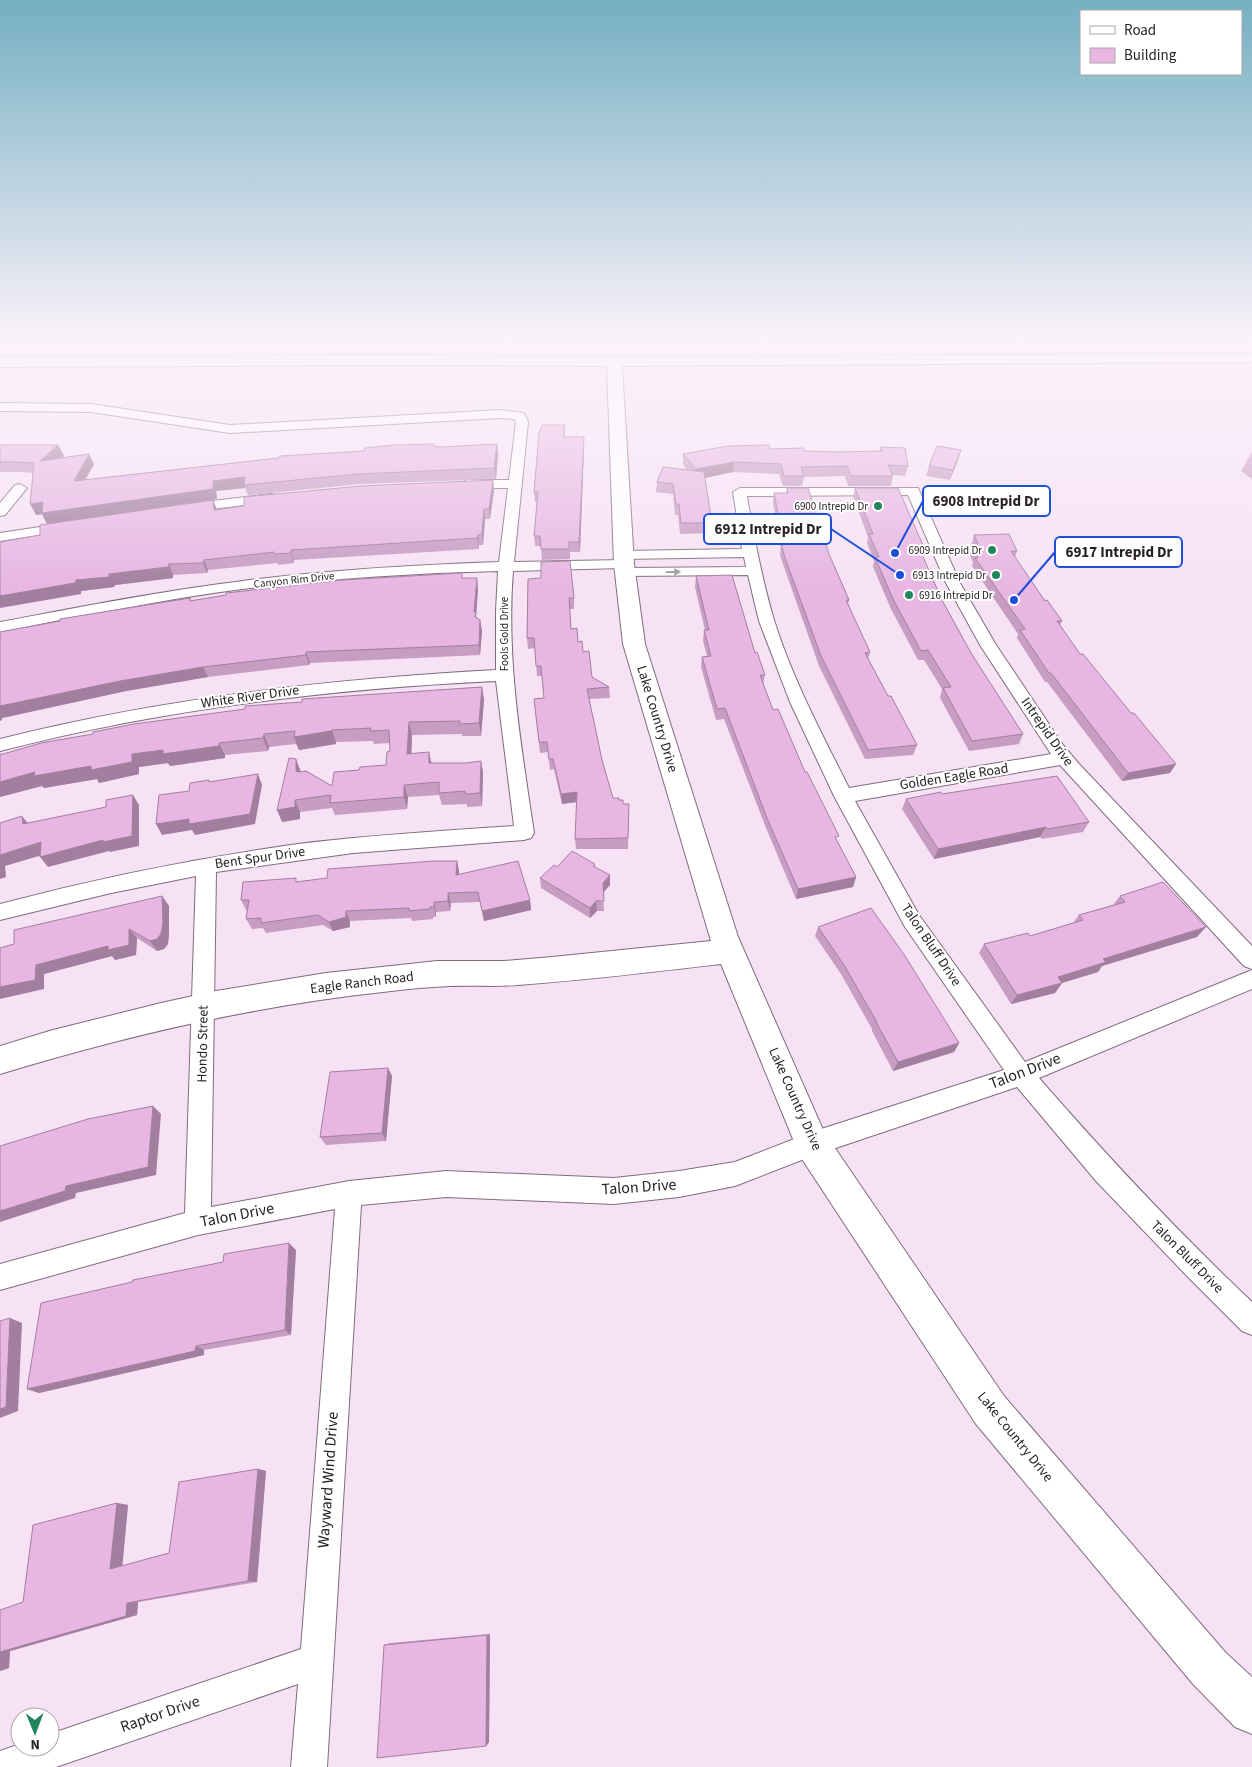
<svg xmlns="http://www.w3.org/2000/svg" width="1252" height="1767" font-family="'Source Sans 3',sans-serif">
<style>
.lines{fill:none;stroke-linecap:round;stroke-linejoin:round}
.street-casing{stroke:#7f6c7d;stroke-width:2}
.secondary-casing{stroke:#7f6c7d;stroke-width:2}
.street{fill:#fff;fill-rule:evenodd}
.secondary{fill:#fff;fill-rule:evenodd}
.wall{fill:#c79dc2}
.shaded-wall{fill:#a27f9e}
.building{fill:#e7b6e2;stroke:#a27f9e}
.oneway{fill:#9f9c9e}
.poi-dot{fill:#22855e;stroke:#fff;stroke-width:2}
.labels{text-anchor:middle;dominant-baseline:central;stroke-width:4;stroke-linejoin:round;paint-order:stroke}
.far-poi-label{font-size:11px;fill:#292228;stroke:#fff;text-anchor:end}
.far-street-label{font-size:11px;fill:#292228;stroke:#fff}
.street-label{font-size:14px;fill:#292228;stroke:#fff}
.near-street-label{font-size:16px;fill:#292228;stroke:#fff}
.leader{fill:none;stroke:#1d4ed8;stroke-width:2}
.callout-dot{fill:#1d4ed8;stroke:#fff;stroke-width:2}
.callout{fill:#fff;stroke:#1d4ed8;stroke-width:2}
.callout-label{font-size:15px;text-anchor:middle;font-weight:bold;fill:#292228}
</style>
<rect width="100%" height="100%" fill="#f7e2f5"/>
<g class="lines">
<defs>
<path id="street" d="M0 403 91 404 230 425 500 410 524 413 528 422 514 562 624 560 629 561 631 564 627 568 746 567 744 557 623 559 618 558 616 555 618 552 623 551 742 549 733 492 740 488H918L960 583 996 645 1063 745 1079 764 1252 946V969L1244 966 1060 765 855 801 919 915 1025 1062 1252 970V989L1039 1078C1107 1156 1177 1231 1252 1302V1335L1242 1331 1188 1277 1096 1181 1017 1087 812 1156 735 1186 679 1197 614 1204 446 1197 361 1205 327 1767H291L298 1684 56 1767H0V1751L20 1744V1747H50V1734L301 1649 335 1209 198 1235 0 1290V1264L185 1213 196 876 111 893 0 920V904C98 878 197 858 298 844 369 835 442 831 514 826L496 681C329 689 162 709 0 751V739C162 698 329 679 496 670V611L498 571C413 573 327 579 242 589 161 600 80 616 0 632V622C81 607 161 591 243 581 328 570 413 565 499 562L508 488H467L460 484 467 480H509L516 422 515 419 500 418 230 433 91 412 0 411ZM908 495 946 583 980 645 1051 754 849 788C822 734 792 678 774 620 762 579 754 538 747 496ZM622 568 618 572 620 575 625 576 748 575 759 621 790 702 834 796 905 927 1004 1070 812 1132 735 1162 679 1171 614 1178 446 1171 349 1181 211 1207 216 872 353 853 524 840 531 838 534 833C521 745 506 659 513 571Z
M20 484 27 488 5 515 0 516V503L15 485Z
M271 494 276 495 278 498 276 501 188 512 181 508 188 504Z
M66 523 73 527 71 530 0 541V533Z"/>
<path id="secondary" d="M1252 354V362L622 366 634 564 645 644 738 937 824 1132 1004 1396 1225 1652 1252 1677V1734L1235 1727 1193 1684 976 1424 800 1156 721 964C653 972 586 980 518 985 496 987 473 985 450 986 428 987 405 989 383 992 252 1006 125 1036 0 1074V1046L53 1030 161 1003 216 991 326 973 437 961H504L552 957 711 941 623 644 614 564 607 366 386 365 0 367V357L386 355 614 357Z"/>
</defs>
<use href="#street" class="street-casing"/>
<use href="#secondary" class="secondary-casing"/>
<use href="#street" class="street"/>
<use href="#secondary" class="secondary"/>
</g>
<path class="wall" d="M565 425V437H584V447L580 552H570V559L542 560 541 546H535L534 536 537 502H535L534 492Z
M497 444 498 454 496 479 361 484 248 495 245 488 216 491 217 499 47 524 42 514 36 515 34 473 20 472H0V445H58L64 456 60 458 94 464 85 480 364 451 435 446 440 447Z
M881 447 908 466 905 476 893 475 891 486H848L845 476 804 477 802 486H783L779 474 733 472 705 478 712 523 711 533 680 534 678 515H675L673 494 656 492 657 482 687 470 683 464V454L770 449 804 451 837 452 880 451Z
M1252 452V479L1241 471Z
M958 460 950 480 926 476 929 466Z
M493 480 494 490 490 519H485L483 545H479V549L294 560V563L278 565 277 563 208 570 207 573 173 575V578L115 585 114 587 81 591V594L40 535 213 500 217 509Z
M787 488 829 554 849 600 848 605 870 652 868 659 888 696 917 745 913 755 865 759 819 666 784 567 780 555 781 546 773 503 774 493H786Z
M855 488 925 550 923 557 942 600 971 653 1023 734 1019 744 969 751 940 698 942 689 924 660H918L891 609 873 567 874 561 867 543 868 537 853 497Z
M974 535 1017 551 1015 557 1045 601 1062 621 1060 625 1080 654 1170 773 1122 781 1047 682H1045L1017 638 1018 634 972 566 973 563 969 553Z
M696 576 755 653 765 675 763 684 773 710 805 772 837 841 856 877 853 887 796 899 766 828 724 719 716 720 701 667 702 657 707 656 703 641 704 630H705L695 587Z
M463 578 478 589 476 616 477 618 480 620 482 631 480 655 310 663 309 665 208 677 126 691 2 718V720L0 632 190 598 191 600Z
M528 579 574 598V609H570L571 629 583 652 592 677 609 687 610 698 589 699 602 760 613 798 619 800 623 804H629L628 849H576L575 839 577 802 562 804 554 769 550 770 548 752 540 753 534 699 544 698 542 676H537L535 648 528 649 527 638Z
M482 687 484 700 481 736H462V734L412 735 411 754 432 763H466L481 761 483 773 482 806 467 807V804L442 805 439 795 408 797 407 809 335 815 332 808 300 812V819L282 822 301 772 332 786 359 770 386 765 390 751V743L374 744 373 741 336 742V744L299 750 296 744 269 747 268 751 225 755V758L170 766 168 763 139 767V774L99 783 97 779 44 788 42 786 0 797V754H3L302 702Z
M942 794 1089 822 1083 832 1042 839 1040 837 934 859 902 809 906 799Z
M457 861 459 871V874L530 900 531 910 484 921 480 902 451 903 450 911 436 912V917H433V919L412 921 411 918 350 921V927L333 931 323 925 266 933 263 928 252 929 246 919 247 910H246L241 900 298 882Z
M595 864V867L610 885 603 892 604 911H597L590 918 541 888 540 878 557 867Z
M162 896 169 906V933L168 944 164 949 157 951 137 938 136 955 115 960 112 956 44 974V989L14 944Z
M1120 896 1197 937 1102 966 1098 972 1062 983 1055 993 1011 1004 979 953 984 944 1030 936 1073 923 1079 915 1113 905Z
M818 927 959 1043 954 1052 893 1071 872 1031V1029L841 974 815 936Z
M388 1068 392 1076 386 1141 326 1145 320 1137Z
M296 1250 291 1335 204 1350V1355L39 1393 27 1389Z
M258 1469 266 1471 257 1582 138 1602 137 1615 10 1651 9 1668 0 1671 23 1602 117 1503 128 1505 122 1566 169 1553Z
M490 1634 489 1742 486 1746 384 1645 390 1643Z"/>
<path class="shaded-wall" d="M584 437V447L580 552 579 542Z
M497 444 498 454 496 479 494 468Z
M58 445 64 456 46 472 40 461Z
M961 450 958 460 950 480 953 470Z
M89 454 94 464 79 491 74 481Z
M734 462 733 472 695 480 696 469Z
M245 477 244 485 245 488 216 491 217 499 47 524 42 514 36 515 30 504Z
M493 480 494 490 490 519 489 509Z
M213 500 217 511 214 510Z
M484 509 485 519 483 545 482 534Z
M478 535 479 545V549L477 538Z
M291 550 294 560V563L291 553Z
M204 560 208 570 207 573 203 563Z
M169 564 173 575V578L115 585 114 587 81 591V594L0 608V596L76 580Z
M477 578 478 589 476 616 477 623 474 612Z
M480 620 482 631 480 655 479 645Z
M306 652 310 663 309 665 306 655Z
M203 667 208 677 126 691 2 718V720L0 721V706L120 681Z
M482 687 484 700 481 736 479 723Z
M409 722 412 735 411 767 407 754Z
M332 730 336 742V744L299 750 294 737Z
M264 734 269 747 268 751 263 738Z
M219 743 225 755V758L170 766 168 763 139 767V774L99 783 97 779 44 788 42 786 0 797V782L35 772 132 754Z
M429 752 432 765 429 763Z
M296 759 301 772V783L296 771Z
M481 761 483 773 482 806 480 793Z
M1176 764 1170 773 1122 781 1128 773Z
M258 774 262 785 255 824 195 835 192 830 162 835 156 824Z
M404 785 408 797 407 809 404 797Z
M577 792 578 802 562 804 561 794Z
M133 795 139 805V846L110 852 109 851 48 867 40 857Z
M295 800 300 812V819L282 822 277 810Z
M22 816 30 826 23 824Z
M1046 827 1040 837 934 859 938 849Z
M41 842 49 853 5 866 6 877 0 879V855Z
M457 861 459 871V885L456 875Z
M610 875V885L603 893V883Z
M856 877 853 887 796 899 798 889Z
M448 893 451 903 450 911 448 901Z
M162 896 169 906V933L168 944 164 949 157 951 150 941Z
M530 900 531 910 484 921 482 911Z
M596 901 597 911 590 918V908Z
M434 902 436 912V917L434 907Z
M346 911 350 921V927L333 931 329 922Z
M1206 927 1197 937 1102 966 1098 972 1055 985 1062 983 1055 993 1011 1004 1017 995 1058 977 1103 959Z
M129 929 137 938 136 955 115 960 112 956 44 974V989L0 999V987L36 965Z
M959 1043 954 1052 893 1071 898 1062Z
M388 1068 392 1076 386 1141 382 1133Z
M153 1106 161 1114 156 1175 76 1193 75 1198 0 1222V1211L66 1186Z
M289 1243 296 1250 291 1335 285 1330Z
M10 1318 22 1323 18 1411 0 1418V1409Z
M196 1346 204 1350V1355L39 1393 27 1389Z
M258 1469 266 1471 257 1582 248 1581Z
M117 1503 128 1505 122 1570 110 1569Z
M138 1602 137 1615 10 1651 9 1668 0 1671V1652L127 1603Z
M490 1634 489 1742 486 1746 487 1635Z"/>
<path class="building" d="M542 425H565L563 437H584L579 542H569V549H541L540 536H534L538 492H534L539 433Z
M434 444V446L440 447 497 444 494 468 358 474 244 485 245 477 213 481V489L42 513 43 502 30 504 34 463 15 462H0V445H58L40 461 89 454 74 481 279 458 280 456 364 451 365 448 394 445Z
M769 445 770 449 804 448V451L837 452 882 451 881 447 905 448 908 466 888 465 893 476H851L847 466 801 467 804 476H784L781 464 734 462 696 469 683 454 728 446Z
M937 446 961 450 953 470 929 466Z
M663 467 704 472 712 523H681L679 504H676L673 484 657 482Z
M493 480 489 509H484L482 534 478 535 477 538 291 550V553L274 554V552L204 560 203 563 169 564 168 567 109 574V577L76 580 75 583 0 596V542L40 535V525L213 500 214 510 244 506V497L361 486Z
M787 488H808L829 554 849 600H846L870 652 865 653 888 696H891L917 745 868 750 821 656 785 558 781 545H784L774 493H788Z
M855 488H898L925 550H920L942 600 971 653 1023 734 972 741 943 688 951 687 928 650 921 651 893 599 875 557H879L869 534H873Z
M1009 534 1017 551H1011L1045 601 1047 600 1062 621H1057L1080 654H1083L1131 713H1134L1176 764 1128 773 1051 673H1049L1020 630 1025 629 975 558H978L972 545 978 544 974 535Z
M570 561 574 598H569L571 629 577 628 578 642 582 641 583 652 589 651 592 677 609 687 587 689 602 760 613 798H619V800H623V804H629L628 838 575 839 577 792 561 794 553 759H549L547 742H539L534 699 544 698 541 666H536L534 638H527L528 579 541 578V562Z
M462 573V578H477L474 612H476L475 617 480 620 479 645 306 652V655L203 667 120 681 0 706V632L60 621V619L190 598V601L226 595V593L342 580Z
M732 575 755 653 757 652 765 675H760L773 710 778 709 805 772H807L839 836 835 837 856 877 798 889 767 818 725 708 717 709 702 657 711 656 704 630H709L696 576Z
M482 687 479 723 460 724V721L409 722 407 754 429 752V763H466L481 761 480 793 465 794V791L439 793V782L404 785V797L330 803 331 795 295 800V807L277 810 289 758 296 759V771L298 772 306 771 332 786 334 772 359 770 360 767 386 765 387 752 390 751 389 730 370 731 371 728 332 730 331 731 294 737 295 731 264 734 263 738 219 743V746L163 754V750L132 754V762L91 770V766L34 776 35 772 0 782V754H3L41 743 93 734V732L134 724 245 709V706L302 702V699Z
M258 774 250 814 189 824V819L156 824 159 795 189 791 190 783 209 780V782Z
M1057 776 1089 822 1047 829 1046 827 938 849 906 799 941 792 942 794Z
M133 795 132 836 103 842V840L40 857 41 842 0 855V823L22 816 23 824 106 807V800Z
M572 851 595 864 593 866 610 875 603 883 604 901H596L590 908 540 878 554 865 557 867Z
M434 861H457L456 875 518 861 530 900 482 911 478 892 448 893V901L434 902V907H430V909L409 911V908L346 911V917L329 922 318 915 261 923V918L246 919 249 900H241L243 882 296 878V882L327 878 328 869Z
M1163 882 1206 927 1103 959 1106 962 1058 977 1062 983 1017 995 984 944 1028 933 1030 936 1083 920 1079 915 1125 902 1120 896Z
M162 896 163 923 161 934 157 939 150 941 129 929V945L108 950V946L36 965 35 980 0 987V948L14 944V930Z
M871 908 905 956 959 1043 898 1062 876 1022H877L844 965 818 927Z
M388 1068 382 1133 320 1137 330 1072Z
M153 1106 148 1167 66 1186 65 1191 0 1211V1146L88 1119Z
M289 1243 285 1330 196 1346 195 1351 27 1389 41 1303 132 1282 133 1280 223 1262 224 1254Z
M10 1318 6 1407 0 1409V1321Z
M258 1469 248 1581 127 1603 126 1616 0 1652V1610L23 1602 33 1525 117 1503 110 1569 169 1553 179 1482Z
M487 1635 486 1746 377 1758 384 1645Z"/>
<defs><path id="oneway-solid" d="M-6-.8H1V-3.2L6.5 0L1 3.2V.8H-6Z" transform="scale(1.25)"/></defs>
<use class="oneway" href="#oneway-solid" transform="translate(673 572) rotate(-1)"/>
<linearGradient id="sky" x2="0" y2="1"><stop stop-color="#74afc2"/><stop offset="0.58" stop-color="#fbf2fa"/><stop offset="1" stop-color="#fbf2fa" stop-opacity="0"/></linearGradient>
<rect width="1252" height="588" fill="url(#sky)"/>
<g class="poi-dot">
<circle cx="878" cy="506" r="5"/>
<circle cx="992" cy="550" r="5"/>
<circle cx="996" cy="575" r="5"/>
<circle cx="909" cy="595" r="5"/>
</g>
<g class="labels">
<g class="far-poi-label">
<text x="868" y="506">6900 Intrepid Dr</text>
<text x="982" y="550">6909 Intrepid Dr</text>
<text x="986" y="575">6913 Intrepid Dr</text>
<text x="919" y="595" text-anchor="start">6916 Intrepid Dr</text>
</g>
<g class="far-street-label">
<text transform="translate(294 580) rotate(-6)">Canyon Rim Drive</text>
<text transform="translate(504 634) rotate(-90)">Fools Gold Drive</text>
</g>
<g class="street-label">
<text transform="translate(250 697) rotate(-8)">White River Drive</text>
<text transform="translate(657 719) rotate(73)">Lake Country Drive</text>
<text transform="translate(1047 732) rotate(55)">Intrepid Drive</text>
<text transform="translate(954 777) rotate(-9)">Golden Eagle Road</text>
<text transform="translate(260 858) rotate(-8)">Bent Spur Drive</text>
<text transform="translate(931 945) rotate(56)">Talon Bluff Drive</text>
<text transform="translate(362 983) rotate(-7)">Eagle Ranch Road</text>
<text transform="translate(203 1044) rotate(-89)">Hondo Street</text>
<text transform="translate(795 1099) rotate(66)">Lake Country Drive</text>
<text transform="translate(1187 1257) rotate(45)">Talon Bluff Drive</text>
<text transform="translate(1015 1437) rotate(51)">Lake Country Drive</text>
</g>
<g class="near-street-label">
<text transform="translate(1025 1071) rotate(-21)">Talon Drive</text>
<text transform="translate(639 1187) rotate(-4)">Talon Drive</text>
<text transform="translate(237 1215) rotate(-11)">Talon Drive</text>
<text transform="translate(328 1480) rotate(-86)">Wayward Wind Drive</text>
<text transform="translate(160 1714) rotate(-19)">Raptor Drive</text>
</g>
</g>
<path class="leader" d="M895 553L923 501M900 575L831 529M1014 600L1055 552"/>
<g class="callout-dot">
<circle cx="895" cy="553" r="5"/>
<circle cx="900" cy="575" r="5"/>
<circle cx="1014" cy="600" r="5"/>
</g>
<g class="callout">
<rect x="923" y="486" width="127" height="30" rx="5"/>
<rect x="704" y="514" width="127" height="30" rx="5"/>
<rect x="1055" y="537" width="127" height="30" rx="5"/>
</g>
<g class="callout-label">
<text x="986" y="506">6908 Intrepid Dr</text>
<text x="768" y="534">6912 Intrepid Dr</text>
<text x="1119" y="557">6917 Intrepid Dr</text>
</g>
<rect x="1080" y="10" width="162" height="65" fill="#ffffff" stroke="#a9a7a9"/>
<rect x="1090" y="26" width="25" height="8" fill="#ffffff" stroke="#a9a7a9"/>
<text x="1124" y="35" font-size="15" fill="#292228">Road</text>
<rect x="1090" y="48" width="25" height="15" fill="#e7b6e2" stroke="#a9a7a9"/>
<text x="1124" y="60" font-size="15" fill="#292228">Building</text>
<g transform="translate(35 1732) rotate(179)"><circle r="24" fill="#ffffff" stroke="#a9a7a9"/>
<path d="M0-4L9 19L0 12L-9 19Z" fill="#22855e"/>
<text y="-8" font-size="14" font-weight="bold" text-anchor="middle" fill="#292228">N</text>
</g>
</svg>
